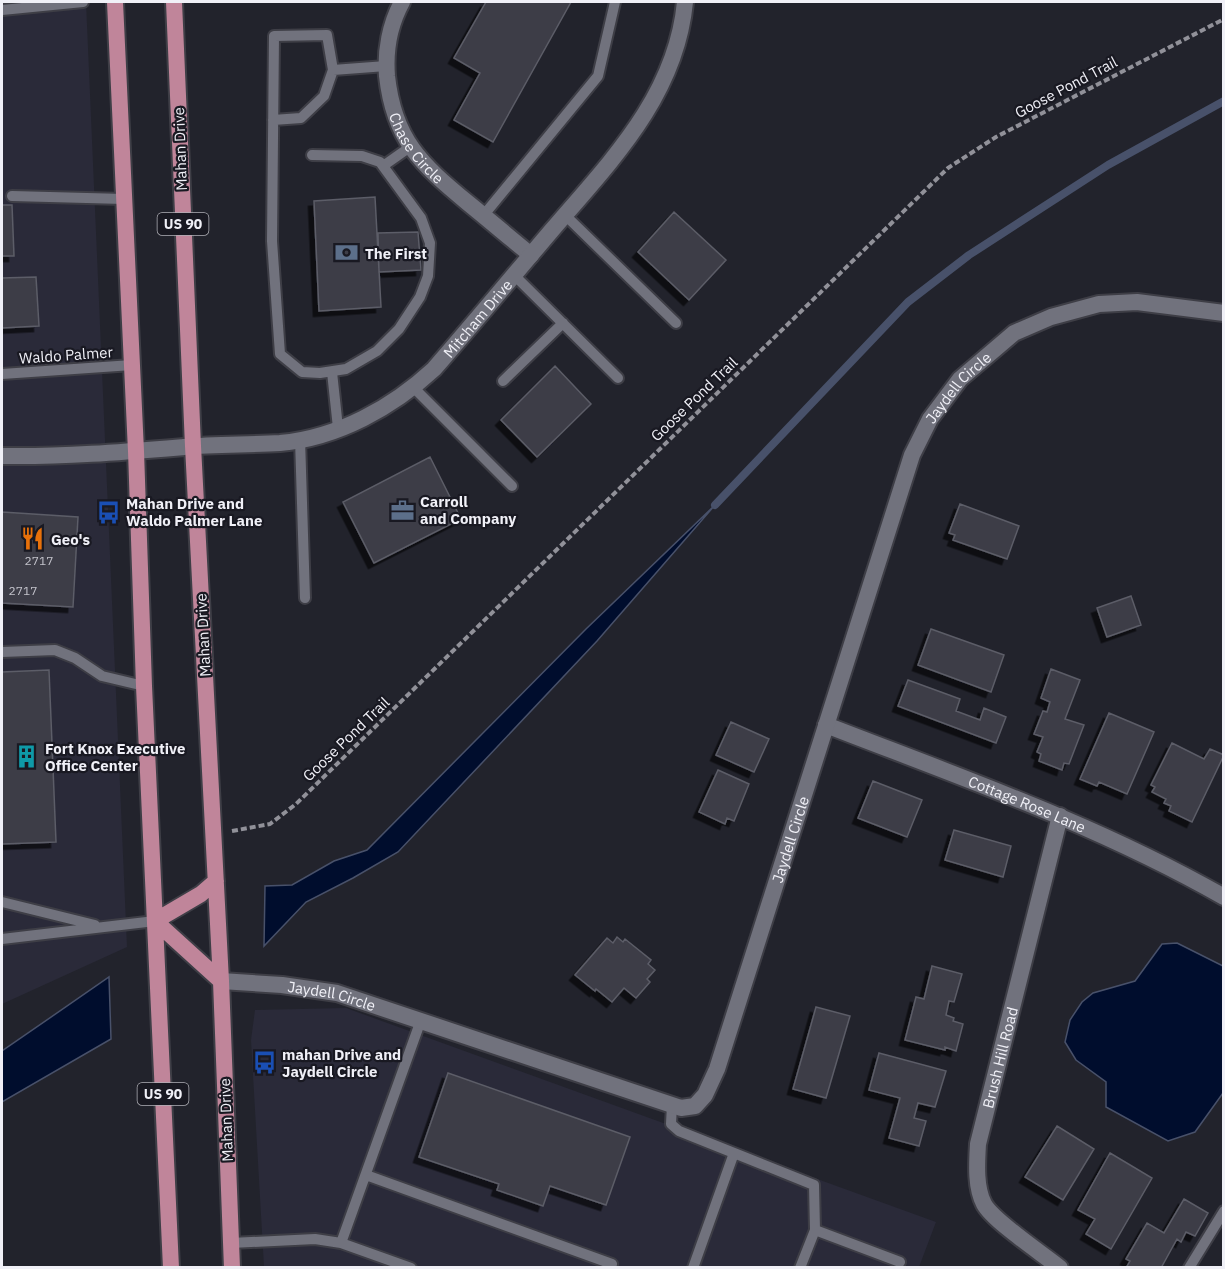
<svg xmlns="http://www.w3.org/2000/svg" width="1225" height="1269" font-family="'IBM Plex Sans',sans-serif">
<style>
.built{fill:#2a2a39}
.water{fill:#000d2d;stroke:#48516a;stroke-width:1.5}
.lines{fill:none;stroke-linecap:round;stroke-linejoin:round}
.stream{stroke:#48516a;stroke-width:8}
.building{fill:#3d3d47;stroke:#5c5d67;stroke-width:1.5;filter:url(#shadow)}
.service-casing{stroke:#3e3e46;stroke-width:14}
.minor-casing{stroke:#3e3e46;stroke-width:20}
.primary-casing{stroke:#3e3e46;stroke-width:20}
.path{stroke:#919199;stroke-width:4;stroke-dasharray:6 3;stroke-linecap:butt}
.service{stroke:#71727d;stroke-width:10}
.minor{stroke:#71727d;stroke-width:16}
.primary{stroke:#c0859a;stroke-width:16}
.labels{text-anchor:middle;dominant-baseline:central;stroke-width:4.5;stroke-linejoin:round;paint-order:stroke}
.number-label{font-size:12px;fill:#c3c3cb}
.shield{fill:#191922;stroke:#b0b0b7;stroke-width:1.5}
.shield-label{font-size:14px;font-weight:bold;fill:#f0f0f7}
.street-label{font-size:15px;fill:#f0f0f7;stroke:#191922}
.poi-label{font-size:15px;font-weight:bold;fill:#f0f0f7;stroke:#191922;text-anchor:start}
</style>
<defs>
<filter id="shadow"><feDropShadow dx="-5.5" dy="5.5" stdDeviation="0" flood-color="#0009"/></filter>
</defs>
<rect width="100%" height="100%" fill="#22232c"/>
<path class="built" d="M2 2H86L127 947 2 1004Z
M346 1008 936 1222 919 1267H264L251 1040 255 1010Z"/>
<path class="water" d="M715 505 597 641 398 852 353 878 306 902 264 946 265 886 292 885 334 861 367 850 586 629Z
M1177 943 1223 966V1093L1195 1132 1168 1141 1106 1107V1082L1076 1060 1065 1042 1070 1020 1082 1002 1093 993 1135 981 1162 944Z
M109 977 111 1039 2 1102V1051Z"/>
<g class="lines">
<path class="stream" d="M715 505 908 302 969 255 1108 165 1224 101"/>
</g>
<path class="building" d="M486 2H571L493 142 454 120 480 73 454 58Z
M375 197 381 307 319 311 314 201Z
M2 205H12L14 256H2Z
M674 212 726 260 689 300 638 252Z
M418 232 421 270 379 272 378 233Z
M36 277 39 326 2 328V278Z
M555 366 591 404 537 457 501 420Z
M430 457 461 519 374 563 343 502Z
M960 504 1019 526 1007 559 953 540 955 535 949 533Z
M2 512 78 517 73 607 2 603Z
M1131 596 1141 625 1107 637 1097 608Z
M931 629 1004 655 991 692 918 665Z
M1051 669 1080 680 1065 719 1084 725 1069 764 1064 763 1062 770 1039 761 1041 754 1037 752 1043 737 1034 734 1043 711 1047 712 1050 702 1041 698Z
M49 670 56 842 2 844V672Z
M908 680 960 699 956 711 980 720 984 708 1006 717 996 743 898 706Z
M1109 713 1154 732 1127 794 1099 782 1097 786 1080 779Z
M731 722 769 739 754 772 716 755Z
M1172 743 1204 759 1210 749 1224 755 1192 822 1169 811 1171 806 1164 803 1166 799 1152 792 1155 787 1151 785Z
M718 770 749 784 734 821 727 818 725 824 699 812Z
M873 781 922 800 907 837 858 818Z
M954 830 1011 846 1003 877 945 860Z
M617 937 623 942 625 939 651 960 648 964 655 970 647 979 650 982 636 998 624 988 612 1002 596 989 595 991 575 975 607 938 613 943Z
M932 966 962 974 954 1002 949 1001 946 1015 954 1018 953 1021 963 1024 956 1051 945 1047V1050L905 1040 916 997 924 999Z
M816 1007 850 1016 826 1098 793 1089Z
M879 1053 946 1071 935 1107 918 1103 914 1118 926 1121 919 1146 889 1138 900 1098 869 1090Z
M448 1073 630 1137 606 1205 550 1186 543 1206 497 1190 499 1184 419 1157Z
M1057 1126 1094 1149 1063 1200 1025 1177Z
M1110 1153 1152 1178 1111 1249 1086 1234 1095 1219 1078 1210Z
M1184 1199 1208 1213 1195 1236 1186 1232 1181 1242 1177 1239 1161 1268H1126L1130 1261 1126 1259 1147 1223 1164 1233Z"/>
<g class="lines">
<defs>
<path id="service" d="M2 10 83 2
M333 70 386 66
M273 120 301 118 324 96 333 70 327 35 274 36 272 241 280 354 302 372 320 373 346 369 377 351 399 329 420 297 428 276 430 243 421 218 380 162 362 156 312 155
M383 166 410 147
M12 196 124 199
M565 215 676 323
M483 216 598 76 615 2
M514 275 618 378
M332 372 338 428
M2 374 132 365
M503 381 563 323
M414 388 512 486
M300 439 305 598
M2 652 55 650 75 658 102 676 144 686
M2 902 95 925
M2 939 155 921
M672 1105 671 1124 679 1131 814 1185 815 1230 800 1268
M366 1175 612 1264 610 1268
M815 1230 900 1262
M231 1243 315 1239 341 1243 411 1268
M341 1243 421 1020
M693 1268 734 1153
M1189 1268 1224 1211"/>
<g id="minor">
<path id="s1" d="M402 2C390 24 385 51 387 76 394 140 421 164 468 203 489 220 510 238 531 255"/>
<path id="s2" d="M2 456C63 457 123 452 184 447 216 444 248 445 280 443 338 438 393 407 434 369 474 323 513 276 552 230 611 161 676 96 685 2"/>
<path id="s3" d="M826 725C960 777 1098 825 1224 897"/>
<path id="s4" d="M221 981 282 985 337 993 681 1108 695 1106 705 1095 717 1069 912 455 930 419 960 379 1014 333 1051 317 1099 304 1137 302 1224 313"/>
<path id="s5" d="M1060 1268C1043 1254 993 1221 984 1204 975 1187 977 1162 978 1144L1060 816"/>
</g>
<path id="primary" d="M115 2 136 451 144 686 171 1268
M174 2 193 446 221 981 232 1268
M155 921 221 981
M155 921 201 894 216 881"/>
</defs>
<use href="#service" class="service-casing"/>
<use href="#minor" class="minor-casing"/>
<use href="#primary" class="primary-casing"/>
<path class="path" d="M232 831 270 824 296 804 948 168 996 137 1224 19"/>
<use href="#service" class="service"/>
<use href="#minor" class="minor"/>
<use href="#primary" class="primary"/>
</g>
<defs>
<symbol id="bank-bare" viewBox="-9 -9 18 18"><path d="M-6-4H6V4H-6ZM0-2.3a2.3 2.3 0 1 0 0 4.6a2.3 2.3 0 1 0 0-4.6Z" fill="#5c6f8a" stroke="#191922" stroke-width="2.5" paint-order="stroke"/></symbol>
<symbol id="office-bare" viewBox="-9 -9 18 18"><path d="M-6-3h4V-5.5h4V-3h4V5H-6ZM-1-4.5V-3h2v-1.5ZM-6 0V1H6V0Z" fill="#5c6f8a" stroke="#191922" stroke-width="2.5" paint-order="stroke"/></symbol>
<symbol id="bus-bare" viewBox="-9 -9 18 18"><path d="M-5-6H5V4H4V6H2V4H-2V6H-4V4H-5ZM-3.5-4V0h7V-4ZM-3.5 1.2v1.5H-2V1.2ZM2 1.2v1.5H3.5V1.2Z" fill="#1a4fb4" stroke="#191922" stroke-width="2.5" paint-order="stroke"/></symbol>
<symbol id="restaurant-bare" viewBox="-9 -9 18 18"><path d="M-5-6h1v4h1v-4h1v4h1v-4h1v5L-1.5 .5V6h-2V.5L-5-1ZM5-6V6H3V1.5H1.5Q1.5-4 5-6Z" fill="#e8710a" stroke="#191922" stroke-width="2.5" paint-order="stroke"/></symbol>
<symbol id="building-bare" viewBox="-9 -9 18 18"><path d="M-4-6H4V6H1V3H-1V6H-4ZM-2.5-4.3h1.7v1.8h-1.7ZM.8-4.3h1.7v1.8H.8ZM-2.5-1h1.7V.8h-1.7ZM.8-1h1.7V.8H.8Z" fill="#0f9aa8" stroke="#191922" stroke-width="2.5" paint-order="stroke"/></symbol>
</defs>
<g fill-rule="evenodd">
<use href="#bank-bare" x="330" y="236" width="33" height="33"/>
<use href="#office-bare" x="386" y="494" width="33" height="33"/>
<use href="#bus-bare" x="92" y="496" width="33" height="33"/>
<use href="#restaurant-bare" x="16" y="522" width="33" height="33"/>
<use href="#building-bare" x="10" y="740" width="33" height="33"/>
<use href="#bus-bare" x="248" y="1046" width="33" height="33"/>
</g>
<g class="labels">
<g class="number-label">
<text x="39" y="560">2717</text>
<text x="23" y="590">2717</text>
</g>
<g class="shield">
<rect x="157.5" y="213" width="51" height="22" rx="4.5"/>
<rect x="137.5" y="1083" width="51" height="22" rx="4.5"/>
</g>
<g class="shield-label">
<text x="183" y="224">US 90</text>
<text x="163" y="1094">US 90</text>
</g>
<g class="street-label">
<text transform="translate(1066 87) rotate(-28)">Goose Pond Trail</text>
<text stroke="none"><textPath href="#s1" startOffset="156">Chase Circle</textPath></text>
<text transform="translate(180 149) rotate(-92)">Mahan Drive</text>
<text stroke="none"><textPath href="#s2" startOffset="519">Mitcham Drive</textPath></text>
<text transform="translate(66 355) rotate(-4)">Waldo Palmer</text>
<text stroke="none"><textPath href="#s4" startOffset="1264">Jaydell Circle</textPath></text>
<text transform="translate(694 399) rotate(-44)">Goose Pond Trail</text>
<text transform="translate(203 635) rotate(-93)">Mahan Drive</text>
<text transform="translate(346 739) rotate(-44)">Goose Pond Trail</text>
<text stroke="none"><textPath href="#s3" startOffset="216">Cottage Rose Lane</textPath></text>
<text stroke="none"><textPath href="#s4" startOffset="778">Jaydell Circle</textPath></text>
<text stroke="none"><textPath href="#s4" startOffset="112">Jaydell Circle</textPath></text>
<text stroke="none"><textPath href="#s5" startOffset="250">Brush Hill Road</textPath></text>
<text transform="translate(226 1120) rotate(-92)">Mahan Drive</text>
</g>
<g class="poi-label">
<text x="365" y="253">The First</text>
<text x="420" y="501">Carroll<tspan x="420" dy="17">and Company</tspan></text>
<text x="126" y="503">Mahan Drive and<tspan x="126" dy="17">Waldo Palmer Lane</tspan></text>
<text x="51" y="539">Geo's</text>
<text x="45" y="748">Fort Knox Executive<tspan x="45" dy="17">Office Center</tspan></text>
<text x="282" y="1054">mahan Drive and<tspan x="282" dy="17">Jaydell Circle</tspan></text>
</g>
</g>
<rect width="1225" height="1269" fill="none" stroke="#f0f0f7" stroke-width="6"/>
</svg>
